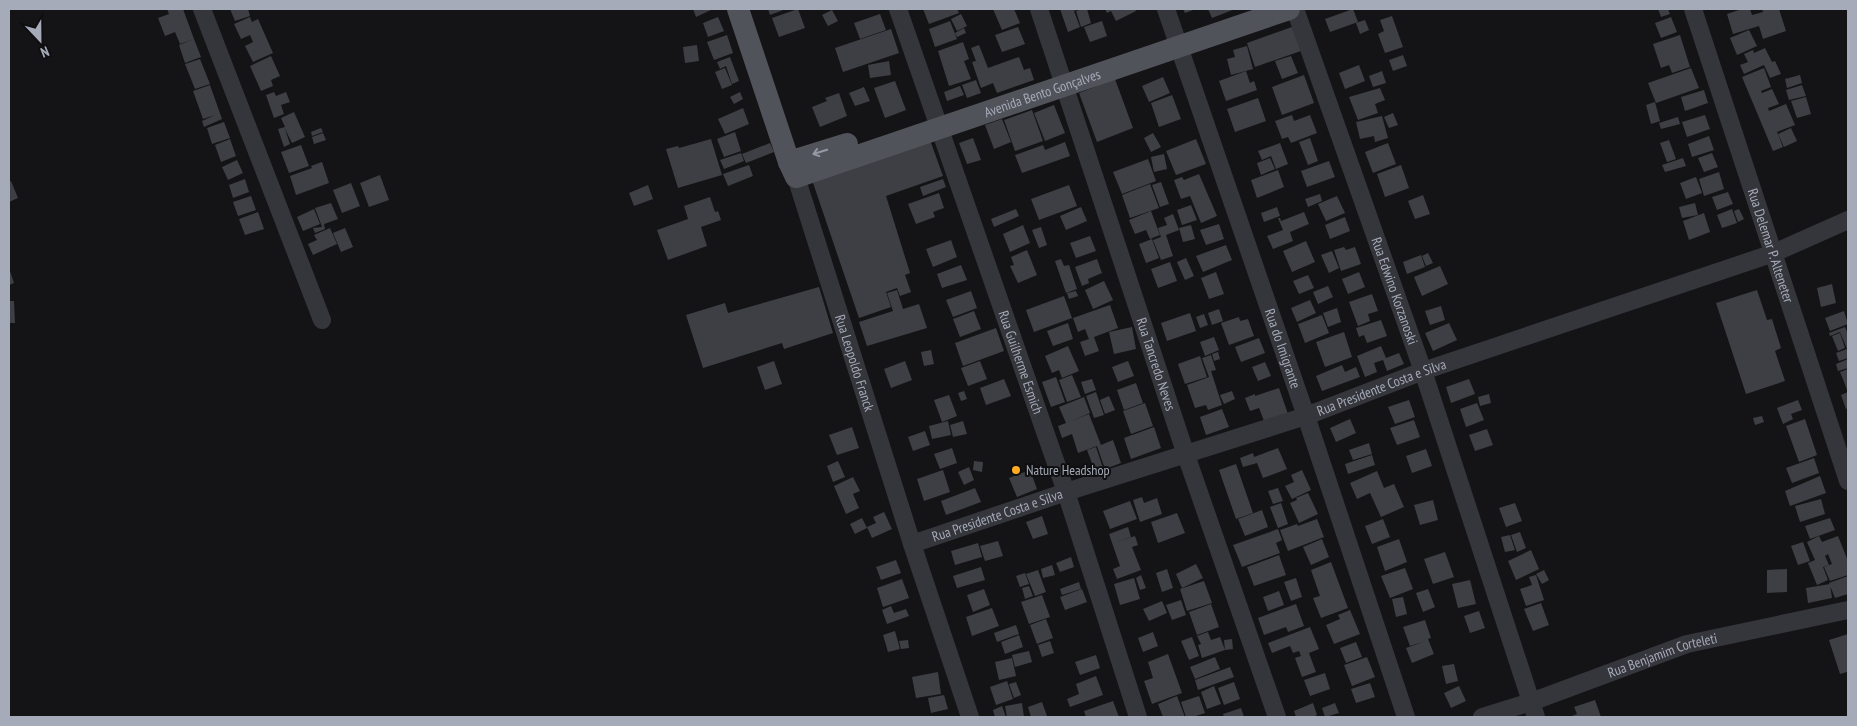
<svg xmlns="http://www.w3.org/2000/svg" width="1857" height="726" font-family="'PT Sans Narrow',sans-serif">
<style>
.building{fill:#3e3f44}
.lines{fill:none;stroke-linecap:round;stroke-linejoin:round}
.path{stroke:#3b3d43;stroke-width:2.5;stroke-dasharray:2.5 4;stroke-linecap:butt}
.minor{stroke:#35363c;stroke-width:18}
.major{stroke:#51535b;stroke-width:22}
.oneway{stroke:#9499a5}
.poi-dot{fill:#ffac24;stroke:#0f0f11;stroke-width:2}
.labels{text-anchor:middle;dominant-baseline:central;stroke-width:4;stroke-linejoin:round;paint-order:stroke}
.street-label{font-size:14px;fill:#a5abb8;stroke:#0f0f11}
.poi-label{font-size:14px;fill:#a5abb8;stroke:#0f0f11;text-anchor:start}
</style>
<rect width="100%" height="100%" fill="#141416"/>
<path class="building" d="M167 9H183L194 39 180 44 175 32 165 36 158 18 169 14Z
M230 9H248L250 16 235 21Z
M693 9H713L696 17Z
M768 9H786L770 15Z
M798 9 805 28 779 37 772 18Z
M923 9H957L959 13 929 24Z
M993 9H1014L1020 23 1002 30Z
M1060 9H1078L1074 11 1080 27 1068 32Z
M1082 9H1087L1091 23 1081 27 1076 11Z
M1105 9H1135L1136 11 1116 21 1111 11 1107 13Z
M1183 9H1196L1185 13Z
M1208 9H1235L1212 18Z
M1353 9 1358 22 1330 32 1325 19Z
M1658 9H1668L1670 14 1661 17Z
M1742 9H1750L1752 15 1763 12 1762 9H1779L1786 31 1763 39 1759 26 1733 34 1727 14Z
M832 10 838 21 828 26 822 15Z
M880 14 886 30 860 39 854 23Z
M961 14 967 26 957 31 951 19Z
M1392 16 1403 47 1385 53 1378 34 1384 31 1380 20Z
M250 17 252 22 258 19 273 53 253 62 245 46 253 42 250 35 241 39 234 24Z
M718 17 724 31 708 37 703 23Z
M1671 17 1677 32 1661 38 1655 23Z
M1365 20 1369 30 1360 34 1356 23Z
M950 21 957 39 935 47 929 29Z
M1102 21 1107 36 1090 42 1084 27Z
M1018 27 1025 44 1002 52 995 35Z
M1292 27 1301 51 1255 67 1247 43Z
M964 28 966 33 957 37 955 33Z
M891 29 899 53 843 72 835 48Z
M1749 30 1757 46 1737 55 1730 38Z
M727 35 733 53 714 60 707 42Z
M1680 35 1690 67 1672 73 1669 65 1661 68 1653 44Z
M194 39 201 57 185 63 179 45Z
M963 42 969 59 964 61 971 79 949 86 938 51Z
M697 45 699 61 685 63 683 47Z
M979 45 988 68 1019 57 1024 70 1030 68 1034 80 997 93 993 83 981 88 972 62 976 61 971 48Z
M1247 46 1253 69 1231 75 1227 59 1235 57 1233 50Z
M1765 48 1772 62 1775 61 1781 74 1770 78 1764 65 1744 74 1740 65 1748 62 1744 54 1753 50 1754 53Z
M1403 55 1407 66 1393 71 1389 60Z
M271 56 280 76 271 80 273 86 261 91 250 66Z
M1291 56 1298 73 1282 79 1275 61Z
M730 57 739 81 732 84 726 66 720 69 717 62Z
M200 59 210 84 195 89 185 64Z
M889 61 891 75 870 78 868 65Z
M1359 65 1365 81 1345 89 1339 73Z
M725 68 732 85 722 89 715 72Z
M1691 68 1699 88 1656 103 1648 83Z
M1764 68 1771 87 1761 91 1762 93 1772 89 1779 104 1768 108 1769 111 1786 104 1795 125 1777 132 1783 147 1773 151 1742 77Z
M1246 71 1250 83 1254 81 1257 90 1226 101 1219 81Z
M1382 71 1386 83 1373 87 1369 76Z
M1304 75 1314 103 1282 115 1272 87Z
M1800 75 1802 83 1787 88 1785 79Z
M1163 77 1170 93 1149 102 1142 86Z
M1115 79 1133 128 1097 142 1079 93Z
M976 80 981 93 967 98 962 85Z
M895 81 906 110 885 118 874 88Z
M210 85 222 119 204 127 202 121 215 115 203 119 193 91Z
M1802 85 1806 96 1789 100 1786 90Z
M960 86 964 95 947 101 944 92Z
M864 87 870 101 855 106 849 93Z
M1380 88 1385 100 1375 104 1378 113 1358 120 1349 97Z
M1704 90 1708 103 1685 111 1681 97Z
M274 92 276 96 286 92 290 102 281 105 284 114 274 118 266 95Z
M740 92 743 99 734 104 730 97Z
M839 93 847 116 820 127 812 107 827 101 825 98Z
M1172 95 1181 119 1159 127 1151 103Z
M1806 97 1811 114 1797 118 1791 101Z
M1258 98 1266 121 1235 132 1227 109Z
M1655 102 1660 121 1651 124 1646 105Z
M1054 105 1065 133 1045 141 1034 113Z
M743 108 749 124 725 134 718 119Z
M1032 110 1043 141 1015 151 1004 120Z
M294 112 305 137 292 143 285 129 290 144 284 147 278 129 285 127 281 118Z
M1393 113 1398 125 1389 128 1384 117Z
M1292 115 1294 121 1310 115 1317 133 1291 143 1288 137 1282 139 1275 121Z
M1705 115 1710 129 1687 137 1682 122Z
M1382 116 1388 138 1375 142 1374 136 1360 139 1356 122Z
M1678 117 1680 124 1661 129 1659 123Z
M1002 119 1011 142 994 149 985 125Z
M224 122 230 138 212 144 207 128Z
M321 128 323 132 312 136 311 132Z
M1791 128 1797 141 1784 147 1778 134Z
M735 132 741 151 724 157 717 139Z
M323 133 326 140 314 144 312 137Z
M1153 133 1161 147 1151 152 1144 138Z
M1709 136 1714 150 1692 157 1688 144Z
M973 138 981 160 967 164 959 143Z
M1310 138 1318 161 1308 165 1299 142Z
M230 139 236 156 221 162 215 145Z
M711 139 722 175 678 188 666 149 678 146 679 148Z
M1196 139 1206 164 1176 175 1166 151Z
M930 140 943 176 886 196 910 273 905 275 911 292 900 296 897 288 886 292 891 307 859 318 812 180Z
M1669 140 1676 159 1667 162 1660 143Z
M1065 142 1070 156 1022 173 1015 155 1043 145 1045 150Z
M770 143 774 152 746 163 742 154Z
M1280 143 1288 164 1276 169 1271 156 1262 160 1258 151Z
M1388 143 1396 164 1373 173 1365 152Z
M301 145 309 166 289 173 281 152Z
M741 153 744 161 724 169 720 160Z
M1712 153 1718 167 1704 172 1698 158Z
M1164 154 1167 169 1154 172 1151 157Z
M1270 158 1275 169 1261 175 1257 163Z
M1683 158 1686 166 1665 172 1662 165Z
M1148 159 1156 181 1122 194 1113 172Z
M237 160 243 173 228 180 222 167Z
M1329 161 1335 177 1307 187 1301 171Z
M322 162 329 183 296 195 290 176 312 168 311 166Z
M749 165 753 176 728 186 723 174Z
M1401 165 1409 188 1385 197 1377 174Z
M1278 170 1284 187 1257 198 1251 180Z
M1719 172 1724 189 1704 196 1699 179Z
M1199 174 1217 216 1201 223 1190 196 1181 199 1174 180 1182 177 1184 180Z
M380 175 389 200 369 207 360 183Z
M1696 177 1702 193 1686 199 1680 183Z
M245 179 249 192 233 198 229 185Z
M943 179 946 187 923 196 920 187Z
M11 181 18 198 9 202V182Z
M1161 182 1169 204 1160 207 1152 185Z
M351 183 360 206 342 213 333 190Z
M1150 184 1159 208 1130 218 1122 195Z
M648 185 653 199 634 206 629 193Z
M1069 185 1077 206 1039 220 1031 199Z
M1728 192 1733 204 1717 210 1712 197Z
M939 193 944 208 933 212 935 217 916 224 908 204Z
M1320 194 1322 201 1308 207 1305 199Z
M1423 195 1430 214 1415 219 1408 201Z
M251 196 256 210 238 216 233 202Z
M1337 196 1345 213 1326 221 1318 204Z
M710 197 715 212 718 211 721 220 701 227 707 246 668 260 657 230 688 219 684 206Z
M331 203 338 219 324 224 325 229 315 233 313 228 322 227 315 208Z
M1695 203 1698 215 1682 218 1679 207Z
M1191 205 1197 220 1182 225 1177 210Z
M1081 207 1087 221 1066 230 1060 216Z
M1277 207 1280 216 1264 222 1261 213Z
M314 209 320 224 303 231 297 217Z
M1016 209 1019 216 994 227 991 219Z
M1732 209 1737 223 1722 228 1717 215Z
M1739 209 1744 219 1738 222 1734 211Z
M1151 211 1160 235 1150 239 1146 230 1135 234 1129 220Z
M258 212 264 229 245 235 239 219Z
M1304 212 1309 224 1290 232 1293 241 1273 249 1267 236 1283 230 1278 218H1280L1281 221Z
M1704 213 1710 232 1689 240 1683 221Z
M1173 214 1179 230 1166 235 1173 256 1161 260 1153 240 1161 237 1158 228 1167 225 1164 218Z
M1345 217 1350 231 1330 239 1325 225Z
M1219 224 1224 239 1206 245 1200 230Z
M1023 225 1030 243 1010 252 1003 234Z
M1191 225 1195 239 1183 242 1179 228Z
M1041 227 1047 245 1039 248 1032 230Z
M330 228 337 244 313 255 308 244 317 240 314 235Z
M345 228 353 247 341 252 333 233Z
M1090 236 1096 251 1076 258 1070 243Z
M1152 239 1159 258 1146 263 1139 244Z
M951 240 957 257 933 267 926 249Z
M1306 241 1315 262 1292 272 1283 251Z
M1226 245 1232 260 1203 272 1196 256Z
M1344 247 1346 250 1355 247 1361 264 1341 271 1334 250Z
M1027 250 1037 275 1018 283 1010 266 1014 265 1011 257Z
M1332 251 1339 268 1329 273 1321 255Z
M1428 253 1433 263 1426 266 1422 256Z
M1421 255 1425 267 1407 274 1403 262Z
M1186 258 1194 276 1185 280 1177 262Z
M1061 259 1064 266 1069 265 1077 289 1066 293 1055 261Z
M1097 259 1102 273 1088 279 1089 283 1082 286 1075 267Z
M1170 262 1177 281 1158 288 1151 269Z
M961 265 967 280 942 288 937 274Z
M1440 266 1448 284 1422 296 1414 277Z
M9 268 14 283 9 285Z
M1216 272 1224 294 1209 299 1201 278Z
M1359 272 1365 287 1348 294 1342 279Z
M1308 275 1314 288 1299 294 1293 281Z
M1104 281 1113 300 1093 309 1085 290Z
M1832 284 1836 303 1821 307 1817 288Z
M1328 286 1333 297 1318 304 1313 292Z
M819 287 833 333 784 349 782 343 703 368 686 315 725 303 728 313Z
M897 290 903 309 919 304 927 328 867 346 859 322 893 311 887 293Z
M1757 290 1767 320 1772 319 1781 348 1775 351 1785 381 1746 394 1716 303Z
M971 291 977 308 953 317 946 300Z
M1076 291 1078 296 1069 299 1067 293Z
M1372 294 1378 311 1368 314 1370 321 1358 326 1349 302Z
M1064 296 1072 318 1034 332 1026 310Z
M1310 300 1316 313 1297 322 1291 308Z
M9 301H14L15 323H9Z
M1110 305 1118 328 1094 337 1099 351 1085 356 1080 342 1089 339 1085 329 1078 332 1073 318Z
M1441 306 1445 320 1430 325 1425 311Z
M1337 308 1341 322 1328 327 1323 313Z
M1219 309 1223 321 1212 325 1208 313Z
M974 311 981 329 960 337 953 319Z
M1844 311 1848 324 1830 331 1825 318Z
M1190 313 1196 331 1167 341 1161 323Z
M1204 314 1208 325 1200 328 1196 317Z
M1322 315 1329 333 1305 343 1298 324Z
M1239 317 1240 321 1248 319 1254 336 1229 345 1221 323Z
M1381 320 1387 336 1367 343 1364 335 1359 337 1356 328Z
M1068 323 1073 339 1053 346 1047 331Z
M1449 323 1457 340 1433 351 1425 333Z
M1132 327 1136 349 1114 354 1109 332Z
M1845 327 1848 334V358L1839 361 1836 353 1847 349 1840 332 1830 336 1829 333Z
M996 328 1004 351 963 366 955 343Z
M1344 332 1352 357 1325 367 1316 342Z
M1840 333 1845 348 1838 351 1832 336Z
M1214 337 1219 350 1205 356 1200 342Z
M1259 338 1265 353 1241 362 1235 347Z
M1068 346 1079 371 1062 378 1059 370 1052 373 1045 356Z
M1381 346 1386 358 1399 353 1404 364 1387 371 1383 360 1374 363 1377 372 1365 377 1357 356Z
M931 350 934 364 924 366 921 352Z
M1218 352 1220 359 1214 361 1212 354Z
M1211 355 1216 370 1211 371 1222 405 1208 410 1206 405 1195 408 1187 385 1209 377 1202 358Z
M1200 356 1207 377 1185 384 1178 364Z
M1848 359V368L1838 371 1836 364Z
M774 361 782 384 765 390 757 367Z
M905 361 912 380 891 388 884 369Z
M980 361 987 379 968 386 961 368Z
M1128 361 1134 376 1118 382 1112 367Z
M1265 362 1271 376 1258 381 1252 367Z
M1342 365 1345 372 1356 367 1360 377 1322 391 1316 376Z
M1848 369V408L1846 409 1841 395 1848 392 1840 372Z
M1072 375 1081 397 1067 402 1059 380Z
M1056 377 1065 402 1051 407 1042 382Z
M1004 379 1011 396 986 405 980 388Z
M1092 379 1096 390 1085 394 1081 382Z
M1469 379 1475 394 1451 403 1446 387Z
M1136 383 1143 403 1124 410 1117 390Z
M1279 388 1289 417 1266 426 1259 408 1250 411 1245 398 1255 394V396Z
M964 391 967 399 961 401 958 393Z
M1232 391 1235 399 1224 404 1220 395Z
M1096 392 1104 415 1094 418 1086 396Z
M1489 394 1491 403 1480 406 1478 397Z
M949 395 957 416 942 422 934 400Z
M1109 396 1115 410 1105 414 1100 400Z
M1084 397 1090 413 1071 421 1089 414 1101 445 1113 440 1121 463 1105 469 1097 446 1078 453 1072 434 1062 438 1058 426 1066 423 1059 407Z
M1409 400 1415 417 1395 424 1388 407Z
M1798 400 1802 410 1791 414 1793 419 1783 424 1777 408Z
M1145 403 1153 426 1131 434 1123 411Z
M1477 403 1484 420 1466 427 1460 409Z
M1222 409 1229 427 1206 435 1200 417Z
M1762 416 1764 422 1755 425 1753 418Z
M1350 419 1356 433 1336 442 1330 428Z
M1805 419 1817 455 1799 462 1786 426Z
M1414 420 1420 437 1397 445 1390 428Z
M948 421 951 435 932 439 929 426Z
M963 421 967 434 953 437 950 425Z
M852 427 859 448 837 455 829 435Z
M1154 427 1161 448 1131 459 1124 438Z
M1487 429 1493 445 1475 451 1469 435Z
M925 431 930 445 913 451 908 437Z
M1369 443 1372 454 1353 460 1349 450Z
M1096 447 1103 468 1095 471 1087 450Z
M952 448 957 463 940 469 934 454Z
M1278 448 1287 469 1263 478 1257 463 1243 467 1240 458 1253 453 1254 457Z
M1426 449 1432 466 1412 473 1406 456Z
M1372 455 1375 465 1348 474 1345 464Z
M1814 458 1819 473 1792 483 1786 468Z
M838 461 845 477 833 482 827 466Z
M974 461 983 462 982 472 973 470Z
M1236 464 1253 513 1236 519 1219 470Z
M969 467 974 480 964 485 958 472Z
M943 470 950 492 924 501 917 479Z
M1030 470 1037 489 1017 497 1009 478Z
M1302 470 1311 490 1292 499 1285 486 1294 482 1291 475Z
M1377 471 1384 488 1394 484 1404 507 1381 517 1370 493 1357 499 1350 483Z
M1820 476 1826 493 1790 506 1785 491Z
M853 477 860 491 853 494 859 508 846 514 834 486Z
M975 488 981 502 946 515 941 501Z
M1278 488 1283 501 1273 504 1268 491Z
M1308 493 1318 514 1299 523 1290 503 1297 500 1296 498Z
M1142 497 1144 503 1157 498 1162 514 1140 522 1133 500Z
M1821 499 1825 514 1800 522 1795 506Z
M1433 500 1438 520 1420 525 1414 505Z
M1130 501 1137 519 1110 529 1103 511Z
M1281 503 1288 524 1278 528 1270 507Z
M1515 503 1522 521 1506 527 1499 508Z
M1262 510 1268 527 1245 536 1238 519Z
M884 512 892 529 872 538 867 527 876 523 873 517Z
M1177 513 1185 533 1158 543 1151 522Z
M1042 516 1048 534 1033 539 1026 522Z
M862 518 867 528 855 534 850 524Z
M1830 518 1835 530 1810 539 1805 526Z
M1317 519 1324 537 1288 551 1280 530 1297 524 1298 526Z
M1383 519 1390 537 1372 544 1365 526Z
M1128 527 1131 537 1117 542 1135 536 1138 545 1132 547 1141 570 1117 579 1113 569 1120 566 1109 534Z
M1278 529 1282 540 1276 543 1280 553 1242 567 1233 545Z
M1520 532 1526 548 1517 552 1511 535Z
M1510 535 1515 550 1505 552 1501 537Z
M1819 536 1822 542 1838 536 1848 561V575L1830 581 1824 567 1832 564 1828 554 1825 556 1829 565 1823 567 1828 580 1817 585 1808 563 1815 560 1807 542Z
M1322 539 1329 557 1311 565 1303 547Z
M1399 539 1407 562 1385 571 1377 547Z
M998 541 1003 556 985 561 980 546Z
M1803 542 1810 561 1798 565 1791 546Z
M978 543 982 557 955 565 951 551Z
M1531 550 1539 569 1516 580 1508 561Z
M1445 552 1454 577 1433 584 1424 559Z
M1279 555 1286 575 1254 586 1247 567Z
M1071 557 1074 567 1060 572 1056 563Z
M896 560 901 573 881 580 876 567Z
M1331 562 1348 608 1321 618 1313 598 1320 596 1311 570Z
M1196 564 1203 578 1182 588 1176 574Z
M1052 565 1055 575 1043 578 1041 569Z
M981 567 985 580 957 588 953 576Z
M1405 568 1413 589 1390 598 1381 576Z
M1167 569 1173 588 1162 592 1156 573Z
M1787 569V592L1767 593V570Z
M1038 570 1046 592 1035 596 1026 574Z
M1544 570 1549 580 1542 584 1536 574Z
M1025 573 1029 584 1020 587 1016 576Z
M1141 575 1146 588 1140 590 1136 578Z
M1536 575 1544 600 1526 606 1520 589 1532 585 1529 577Z
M1848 576V594L1835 598 1829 583Z
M1134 578 1140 599 1120 605 1114 584Z
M1296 578 1302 597 1291 601 1284 582Z
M902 579 909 598 883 607 877 588Z
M1470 580 1476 604 1458 608 1452 584Z
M1204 581 1212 603 1187 611 1180 589Z
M1079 582 1081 589 1062 595 1060 589Z
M1830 584 1832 598 1808 603 1806 588Z
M1029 586 1033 596 1025 599 1022 588Z
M984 589 990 605 973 612 967 595Z
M1082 589 1087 602 1065 610 1060 597Z
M1428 589 1435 607 1423 612 1416 593Z
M1279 591 1284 605 1268 611 1263 597Z
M1042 595 1050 617 1029 624 1021 602Z
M1403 597 1407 614 1396 617 1392 599Z
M1181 600 1186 615 1172 620 1166 605Z
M1162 601 1167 613 1149 621 1143 609Z
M1541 603 1549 625 1533 631 1524 609Z
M1211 604 1219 627 1197 635 1189 612Z
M1296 604 1304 626 1288 632 1286 627 1264 635 1258 618Z
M891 606 894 613 906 609 909 616 887 624 882 610Z
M992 608 999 626 972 636 966 617Z
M1350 610 1360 634 1334 644 1326 625 1340 619 1338 615Z
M1479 611 1485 628 1470 633 1464 616Z
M1046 619 1053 638 1037 644 1030 625Z
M1425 620 1431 638 1428 639 1434 654 1412 663 1406 648 1426 641 1410 646 1403 627Z
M1016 625 1019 634 997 642 994 633Z
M1310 627 1319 649 1309 653 1316 672 1302 677 1295 658 1301 656 1299 651 1293 653 1290 646 1272 653 1268 643Z
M895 631 900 649 888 652 883 635Z
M1153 632 1158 646 1143 652 1138 638Z
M1208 632 1211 640 1220 637 1225 650 1202 658 1198 645 1201 644 1197 636Z
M1848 634V676L1847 672 1840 674 1829 640Z
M1019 635 1023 647 1005 654 1001 642Z
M1192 637 1199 656 1189 660 1181 641Z
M1232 639 1233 649 1225 650 1224 640Z
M908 640 909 648 901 649 899 641Z
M1050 641 1054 653 1042 657 1038 645Z
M1356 642 1362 657 1346 663 1340 648Z
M1029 651 1032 662 1015 667 1012 655Z
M1168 654 1182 693 1152 704 1144 681 1153 678 1148 662Z
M1096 655 1100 668 1080 675 1075 662Z
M1215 657 1220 669 1195 679 1190 667Z
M1367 657 1375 677 1352 686 1344 665Z
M1012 658 1016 676 999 680 995 662Z
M1454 664 1458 681 1446 684 1442 666Z
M1230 667 1234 677 1198 690 1195 680Z
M938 672 941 694 916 698 912 677Z
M1325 673 1330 689 1310 696 1304 680Z
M1096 676 1103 695 1070 707 1067 699 1079 694 1076 684Z
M1007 681 1013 699 996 705 990 687Z
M1016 682 1021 695 1014 698 1009 684Z
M1234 682 1240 699 1224 705 1218 688Z
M1370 683 1375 697 1356 703 1351 689Z
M1214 686 1221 704 1207 709 1201 692Z
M1459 686 1466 701 1451 708 1444 693Z
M944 695 948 709 931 713 928 698Z
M1177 696 1185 717H1163L1158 704Z
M1199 696 1205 713 1193 717H1186L1181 702Z
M1595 700 1601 717H1569L1577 714 1574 707Z
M1113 701 1119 717H1086L1084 711Z
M1042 702 1047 716 1031 717 1028 707Z
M1022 703 1024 717H1007L1005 706Z
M1313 703 1317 715 1313 717H1296L1294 711Z
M1335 703 1339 713 1325 717 1322 708Z
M1002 706 1006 717H995L993 710Z
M1241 708 1244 717H1224L1223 714Z"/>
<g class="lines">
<path class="path" d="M9 492V493"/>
<g class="minor">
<path d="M202 9 322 320"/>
<path id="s1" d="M898 9 1066 492 1138 717"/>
<path id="s2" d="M1039 9 1186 455 1277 717"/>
<path id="s3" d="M1166 9 1306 416 1406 717"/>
<path id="s4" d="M1295 9 1423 371 1536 717"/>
<path id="s5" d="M1693 9 1848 481"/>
<path id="s6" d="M796 177 912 544 970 717"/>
<path id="s7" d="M912 544 1066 492 1306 416 1423 371 1774 253 1848 220"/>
<path id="s8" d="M1482 717 1531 702 1687 644 1848 610"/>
</g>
<g class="major">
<path id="s9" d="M738 9 789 162 796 177 1289 9"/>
<path d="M789 162 847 144"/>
</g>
</g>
<defs><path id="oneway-shaft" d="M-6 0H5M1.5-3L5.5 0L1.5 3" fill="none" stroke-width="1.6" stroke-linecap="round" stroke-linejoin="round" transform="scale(1.25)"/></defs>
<use class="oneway" href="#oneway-shaft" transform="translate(820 152) rotate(163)"/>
<circle class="poi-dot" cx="1016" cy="470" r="5"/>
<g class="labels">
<g class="street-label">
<text stroke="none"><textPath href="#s9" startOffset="438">Avenida Bento Gonçalves</textPath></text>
<text stroke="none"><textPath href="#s5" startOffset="249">Rua Delemar P. Alteneter</textPath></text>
<text stroke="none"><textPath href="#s4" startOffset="299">Rua Edwino Korzanoski</textPath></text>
<text stroke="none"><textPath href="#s3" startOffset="359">Rua do Imigrante</textPath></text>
<text stroke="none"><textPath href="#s1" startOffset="374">Rua Guilherme Esmich</textPath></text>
<text stroke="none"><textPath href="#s6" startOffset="195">Rua Leopoldo Franck</textPath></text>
<text stroke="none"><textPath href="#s2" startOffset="374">Rua Tancredo Neves</textPath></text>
<text stroke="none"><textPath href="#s7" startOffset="495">Rua Presidente Costa e Silva</textPath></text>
<text stroke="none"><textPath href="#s7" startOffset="90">Rua Presidente Costa e Silva</textPath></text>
<text stroke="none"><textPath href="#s8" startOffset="191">Rua Benjamim Corteleti</textPath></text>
</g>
<g class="poi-label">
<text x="1026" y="470">Nature Headshop</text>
</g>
</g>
<rect width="1857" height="726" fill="none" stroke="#a5abb8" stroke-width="20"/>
<g transform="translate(40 40) rotate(158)" stroke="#0f0f11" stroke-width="4" paint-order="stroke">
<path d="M0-4L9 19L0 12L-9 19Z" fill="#a5abb8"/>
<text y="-8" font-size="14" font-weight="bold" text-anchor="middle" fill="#a5abb8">N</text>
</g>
</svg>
